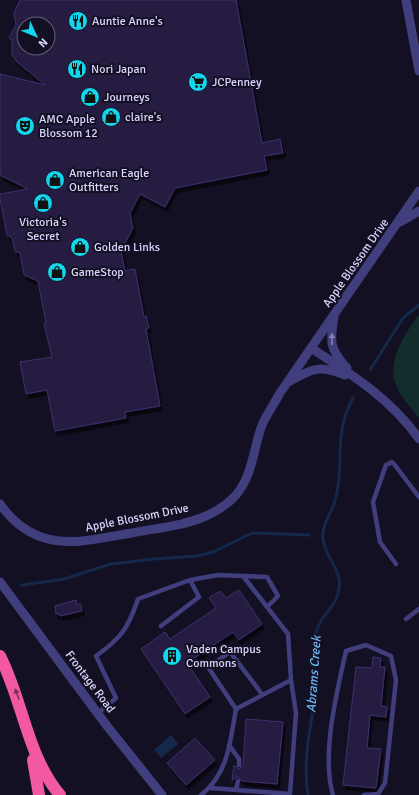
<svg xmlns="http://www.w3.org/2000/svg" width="419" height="795" font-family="Signika,sans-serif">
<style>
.green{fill:#132c2c}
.water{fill:#142849}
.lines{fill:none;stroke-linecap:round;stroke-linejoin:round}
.stream{stroke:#142849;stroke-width:3}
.building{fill:#251d43;stroke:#3d316d;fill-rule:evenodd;filter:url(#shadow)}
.lane{stroke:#413e7e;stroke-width:4.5}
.street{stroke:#413e7e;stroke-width:9}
.highway{stroke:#f359a3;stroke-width:12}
.oneway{fill:#8582b7}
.oneway2{fill:#78315d}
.labels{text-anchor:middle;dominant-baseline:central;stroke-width:4;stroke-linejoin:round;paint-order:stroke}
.poi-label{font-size:12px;fill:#d9d5fc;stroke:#131023;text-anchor:start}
.street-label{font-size:12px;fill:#d9d5fc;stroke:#131023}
.water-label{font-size:13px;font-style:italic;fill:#6bb5f4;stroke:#131023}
</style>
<defs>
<filter id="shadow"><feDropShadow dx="2.5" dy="4.5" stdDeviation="0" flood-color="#0009"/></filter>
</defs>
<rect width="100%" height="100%" fill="#131023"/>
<path class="green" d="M419 315V418C411 407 401 398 396 385 386 362 405 333 419 315Z"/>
<path class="water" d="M171 735 178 744 161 758 154 750Z"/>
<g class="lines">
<path class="stream" d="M370 370 403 318 419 305
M22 585 64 579 111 564 154 559 198 556 213 552 252 533 309 535
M308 795C302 754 312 727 316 687 317 668 310 646 318 627 323 613 338 605 339 588 342 568 324 557 323 538 322 525 330 515 334 504 346 468 332 435 353 398"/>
</g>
<path class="building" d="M20 0H236L262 143 280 139 283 153 264 156 267 170 175 188 165 207 140 194 130 213 133 228 121 251 125 271 135 269 144 317 146 316 149 328 146 329 160 406 125 412 126 418 55 431 47 390 26 394 20 362 52 357 44 324 46 323 38 281 24 275 20 253 15 251 12 238 7 235 0 198V194L28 189 0 175V74L45 85 17 62 12 55V40L9 38 16 25 14 13ZM24 24H48V48H24Z
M239 590 262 624 239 640 233 632 187 663 210 697 185 714 141 649 165 632 170 639 216 608 209 598 220 591 226 598Z
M76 600 77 605 81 604 82 611 60 616V614H56L55 606Z
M373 657 381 658 380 667H385L381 706 387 707 386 717 370 715 367 748 381 749 376 788 343 785 356 667 372 668Z
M246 719 283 722 277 784 242 781 238 777 232 780 234 765 239 769 243 765Z
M195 738 215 760 186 785 167 763Z"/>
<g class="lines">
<path class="lane" d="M396 564 380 542 373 502 386 465 392 462 394 464 419 497
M243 576 267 577 278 596 267 607
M406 619 419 609
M161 626 199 597 190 580
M236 709 208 667 230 652 262 694
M98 713 116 698 96 656C121 638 128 629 138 599L190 580 218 575 243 576 288 634 291 680 236 709C230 741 229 773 201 795
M229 745 239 759V765
M210 788 290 794 296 713 291 680
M236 790 238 781
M333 795C321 755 337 691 346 651L366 645 391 656 396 680 385 783 378 794 364 795"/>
<path class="street" d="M406 0 419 71
M400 222 419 211
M334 317C330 341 329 349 347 368
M311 348C351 374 391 399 419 439
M290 381C313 368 320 365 345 375
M0 504C12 521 28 534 48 539 75 546 105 537 132 533 157 528 183 526 206 516 217 511 228 504 236 495 253 475 253 449 262 425 267 414 274 404 280 393L419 191
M0 582 107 726 162 795"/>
<path class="highway" d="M0 656C23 701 27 756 60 795
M33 760 39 795"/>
</g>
<defs><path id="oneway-solid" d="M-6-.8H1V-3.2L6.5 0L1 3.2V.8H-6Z"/></defs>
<use class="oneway" href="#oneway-solid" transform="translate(332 339) rotate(-90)"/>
<use class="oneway2" href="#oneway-solid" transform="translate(17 694) rotate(-110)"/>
<defs>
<symbol id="restaurant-disc" viewBox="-11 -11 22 22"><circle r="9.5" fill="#11d6ec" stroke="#131023"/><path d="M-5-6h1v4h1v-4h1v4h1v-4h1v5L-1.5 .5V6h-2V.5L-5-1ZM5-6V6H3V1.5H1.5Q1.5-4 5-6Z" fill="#111"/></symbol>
<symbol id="supermarket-disc" viewBox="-11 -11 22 22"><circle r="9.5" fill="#11d6ec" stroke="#131023"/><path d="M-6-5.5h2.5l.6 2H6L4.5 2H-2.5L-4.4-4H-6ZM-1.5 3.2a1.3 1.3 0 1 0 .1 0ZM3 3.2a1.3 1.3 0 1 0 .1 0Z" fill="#111"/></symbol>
<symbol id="shop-disc" viewBox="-11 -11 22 22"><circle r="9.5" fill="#11d6ec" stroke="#131023"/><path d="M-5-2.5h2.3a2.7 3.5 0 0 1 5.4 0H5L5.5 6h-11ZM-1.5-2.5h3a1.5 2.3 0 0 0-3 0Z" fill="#111"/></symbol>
<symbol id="theatre-disc" viewBox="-11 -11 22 22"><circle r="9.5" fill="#11d6ec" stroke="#131023"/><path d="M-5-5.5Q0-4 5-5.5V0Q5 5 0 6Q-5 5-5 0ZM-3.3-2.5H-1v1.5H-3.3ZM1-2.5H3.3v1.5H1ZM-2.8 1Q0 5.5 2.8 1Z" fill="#111"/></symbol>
<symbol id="building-disc" viewBox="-11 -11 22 22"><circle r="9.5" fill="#11d6ec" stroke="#131023"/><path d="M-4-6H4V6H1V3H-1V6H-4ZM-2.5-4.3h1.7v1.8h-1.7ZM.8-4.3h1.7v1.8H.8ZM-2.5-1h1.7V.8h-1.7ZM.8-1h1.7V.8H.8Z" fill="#111"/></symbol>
</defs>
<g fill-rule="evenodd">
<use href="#restaurant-disc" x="67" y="10" width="22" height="22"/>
<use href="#restaurant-disc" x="66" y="58" width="22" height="22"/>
<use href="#supermarket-disc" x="187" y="71" width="22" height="22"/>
<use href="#shop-disc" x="79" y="86" width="22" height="22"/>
<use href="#shop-disc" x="100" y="106" width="22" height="22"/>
<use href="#theatre-disc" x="14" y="115" width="22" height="22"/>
<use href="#shop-disc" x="44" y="169" width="22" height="22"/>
<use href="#shop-disc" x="32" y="192" width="22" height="22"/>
<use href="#shop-disc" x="69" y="236" width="22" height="22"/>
<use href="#shop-disc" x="46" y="261" width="22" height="22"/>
<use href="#building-disc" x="161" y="645" width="22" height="22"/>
</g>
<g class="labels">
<g class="poi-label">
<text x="92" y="21">Auntie Anne's</text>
<text x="91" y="69">Nori Japan</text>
<text x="212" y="82">JCPenney</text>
<text x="104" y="97">Journeys</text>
<text x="125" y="117">claire's</text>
<text x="39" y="119">AMC Apple<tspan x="39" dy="14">Blossom 12</tspan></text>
<text x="69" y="173">American Eagle<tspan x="69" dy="14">Outfitters</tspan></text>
<text x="43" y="222" text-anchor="middle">Victoria's<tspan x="43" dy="14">Secret</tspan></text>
<text x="94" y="247">Golden Links</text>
<text x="71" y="272">GameStop</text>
<text x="186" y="649">Vaden Campus<tspan x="186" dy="14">Commons</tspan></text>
</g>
<g class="street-label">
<text transform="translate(356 263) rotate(-55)">Apple Blossom Drive</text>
<text transform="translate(137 518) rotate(-11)">Apple Blossom Drive</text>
<text transform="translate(90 682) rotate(53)">Frontage Road</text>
</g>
<g class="water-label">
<text transform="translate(314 674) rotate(-86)">Abrams Creek</text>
</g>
</g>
<g transform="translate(36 36) rotate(134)"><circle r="19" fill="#131023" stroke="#625f7a"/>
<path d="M0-3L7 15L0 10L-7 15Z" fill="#11d6ec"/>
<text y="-6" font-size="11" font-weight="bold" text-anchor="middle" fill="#d9d5fc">N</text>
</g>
</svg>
